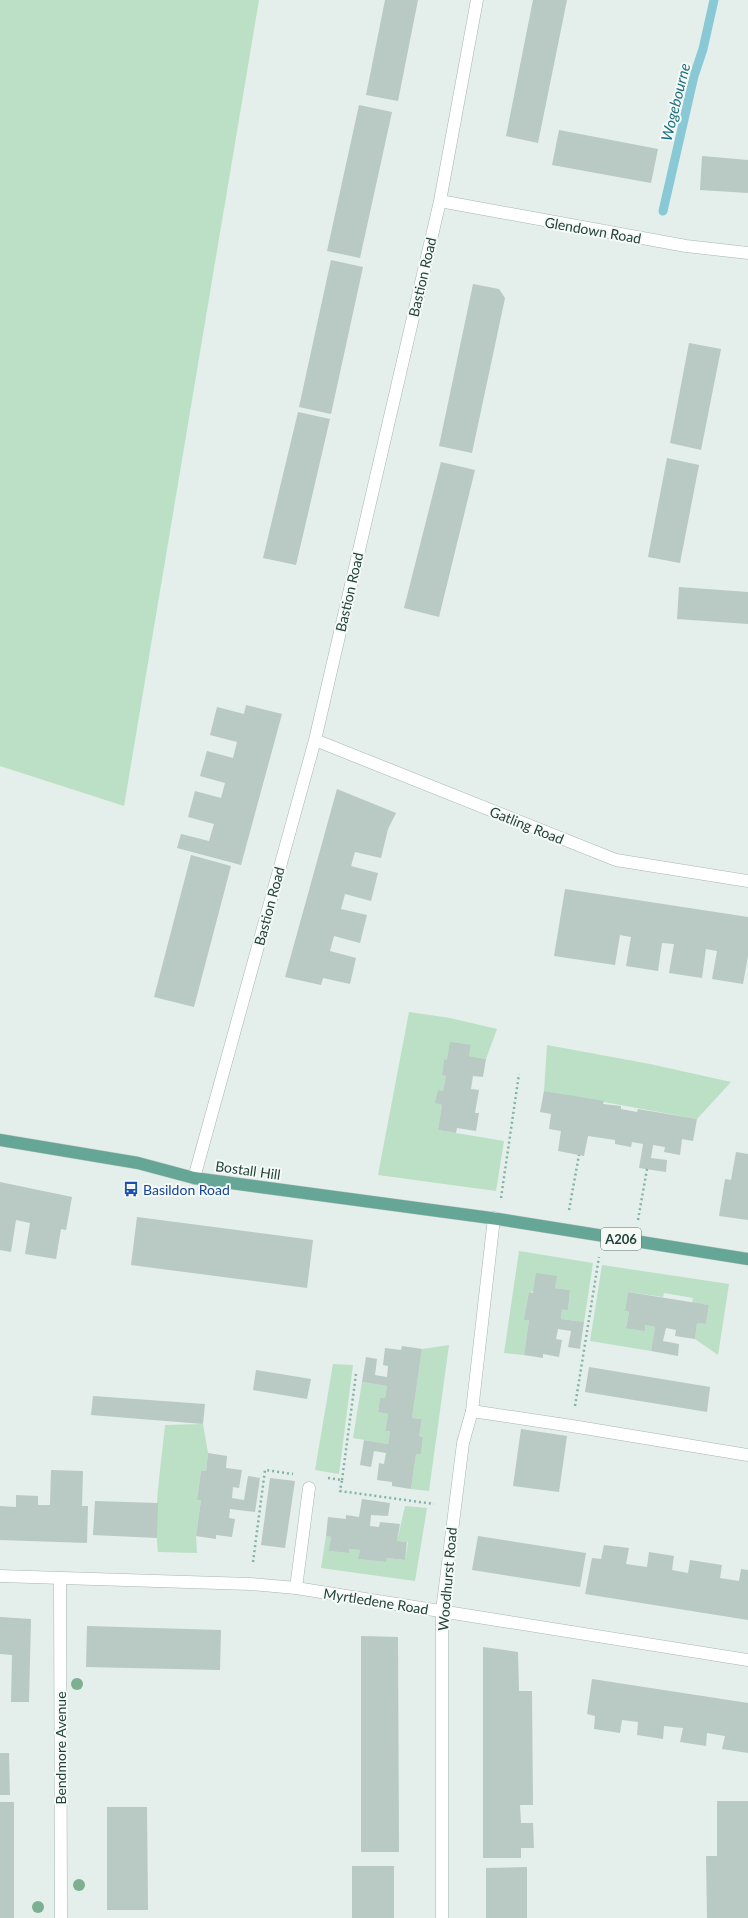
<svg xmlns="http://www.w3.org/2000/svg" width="748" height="1918" font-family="Lato,sans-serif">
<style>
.green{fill:#bbe0c6}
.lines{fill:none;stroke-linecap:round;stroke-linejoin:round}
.stream{stroke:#89c9d6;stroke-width:9}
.building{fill:#b9c9c3}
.service-casing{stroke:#a6b7b1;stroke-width:13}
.minor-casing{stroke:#a6b7b1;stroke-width:13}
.primary-casing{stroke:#c1cac8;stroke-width:13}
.path{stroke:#82b4a5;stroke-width:2.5;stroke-dasharray:2 3;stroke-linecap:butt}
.service{stroke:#fff;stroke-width:12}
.minor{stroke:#fff;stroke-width:12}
.primary{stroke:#66a696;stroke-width:12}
.tree{fill:#7daf91}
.labels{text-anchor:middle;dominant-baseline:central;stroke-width:4;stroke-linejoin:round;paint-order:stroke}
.shield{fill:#f5faf7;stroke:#617872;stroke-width:1}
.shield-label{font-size:13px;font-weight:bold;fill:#224139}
.street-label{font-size:14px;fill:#224139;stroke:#f5faf7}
.transit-label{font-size:14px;fill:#164399;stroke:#f5faf7;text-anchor:start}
.water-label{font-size:15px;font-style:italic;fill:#176f81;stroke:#f5faf7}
</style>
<rect width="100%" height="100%" fill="#e4eeea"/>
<path class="green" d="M0 0H259L124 806 0 766Z
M409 1012 450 1018 497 1029 486 1059 469 1056 471 1045 447 1060 444 1059 442 1075 446 1076 443 1091 438 1090 436 1103 442 1105 438 1130 504 1141 496 1191 378 1175Z
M547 1045 650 1064 731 1082 697 1119 544 1091Z
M519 1251 593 1263 584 1322 561 1319 562 1309H568L570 1290 555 1288 529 1292 525 1319 529 1320 524 1355 504 1353Z
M602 1265 729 1284 718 1355 695 1339 697 1323 706 1324 709 1305 692 1303 693 1298 664 1293 663 1297 628 1292 625 1311 629 1312 626 1327 645 1330V1325L655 1327 651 1351 590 1341Z
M449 1345 429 1491 411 1489 416 1454H421L423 1437 419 1436 422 1419 412 1418 422 1349Z
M333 1364 353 1365 339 1474 315 1470Z
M362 1382 387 1386 385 1398H380L378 1412 388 1414 385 1430 390 1431 388 1444 353 1438Z
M203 1424 208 1453 206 1471H201L197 1500H201L196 1536 197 1553 158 1552C153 1511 161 1467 165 1425Z
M405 1506 427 1508 415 1581 321 1568 326 1536 331 1537 330 1551 349 1553V1549L360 1550 359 1559 386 1562 387 1558 405 1560 408 1542 397 1541Z"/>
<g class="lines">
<path class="stream" d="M663 211 694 76 703 49 714 0"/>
</g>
<path class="building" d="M385 0H418L398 101 366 95Z
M533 0H567L538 143 506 136Z
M359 105 392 112 360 258 327 251Z
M559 130 658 149 651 183 552 165Z
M702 156 748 160V193L700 190Z
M331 260 363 267 331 414 299 407Z
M473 284 499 289 505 298 472 453 439 446Z
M689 343 721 349 701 450 670 443Z
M298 412 330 419 296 565 263 558Z
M667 458 699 465 680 563 648 557Z
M441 462 475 470 439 617 404 608Z
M679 587 748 592V624L677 619Z
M246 705 282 714 241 865 177 848 181 834 209 841 214 824 188 817 195 791 221 798 225 783 200 776 207 751 233 758 237 742 210 735 217 707 244 714Z
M337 789 396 813 388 829 381 858 355 852 351 866 378 873 371 901 345 894 341 909 367 915 360 943 334 936 330 951 356 958 350 984 323 978 321 985 285 977Z
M191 855 231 866 194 1007 154 997Z
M565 889 748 917V956L743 984 712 979 717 951 706 949 702 978 669 973 674 944 662 943 658 971 626 966 631 937 620 935 615 965 554 956Z
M450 1042 471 1045 469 1056 486 1059 483 1077 473 1076 471 1089 479 1090 475 1113H479L476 1131 457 1128 456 1133 438 1130 442 1105 435 1103 438 1090 443 1091 446 1076 442 1075 444 1059 447 1060Z
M544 1091 604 1101 603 1104 621 1106V1109L637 1112 638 1109 697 1119 693 1141 682 1139 680 1155 664 1152 665 1147 653 1145 651 1158 667 1160 666 1172 639 1168 643 1144 632 1142 631 1147 615 1144V1140L588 1136 584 1156 558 1151 561 1131 549 1129 551 1114 540 1112Z
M736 1152 748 1154V1220L719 1216 725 1179 731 1180Z
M0 1182 72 1197 66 1230 61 1229 56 1259 25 1254 30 1223 16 1220 11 1252 0 1250Z
M137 1217 313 1240 307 1288 131 1265Z
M536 1273 557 1276 555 1288 570 1290 568 1310 562 1309 561 1319 584 1322 580 1349 568 1347 571 1331 558 1329 556 1339 562 1340 559 1357 543 1354V1358L524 1355 529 1320H524L529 1292 533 1293Z
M628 1292 709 1305 706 1324 697 1323 695 1339 675 1336 676 1330 666 1328 663 1341 679 1344 678 1356 651 1351 655 1327 645 1325V1331L626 1328 629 1312 625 1311Z
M402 1346 422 1349 412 1418 422 1419 419 1436 423 1437 421 1454H416L411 1489 392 1486V1482L377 1480 379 1463 384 1464 386 1453 374 1451 371 1467 360 1465 364 1440 388 1444 390 1431H385L388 1414 378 1412 380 1398H385L387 1386 362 1382 366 1357 377 1359 375 1375 387 1377 388 1366 383 1365 385 1348 401 1350Z
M589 1367 710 1387 707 1412 585 1392Z
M256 1370 311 1379 307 1399 253 1390Z
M93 1396 205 1404 203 1424 91 1415Z
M521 1429 567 1436 559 1492 513 1486Z
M208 1453 227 1456 226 1468 242 1470 239 1488 233 1487 232 1498 244 1500 248 1476 260 1478 255 1512 230 1509 229 1518 235 1519 232 1537 216 1535V1539L196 1536 201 1500H197L201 1471H206Z
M51 1470 83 1471 82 1506H88L87 1543 0 1540V1506L16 1507V1495L38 1496V1505H50Z
M270 1478 295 1481 285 1548 261 1545Z
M362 1499 390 1503 388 1516 371 1515 370 1526 379 1527 380 1522 400 1524 397 1541 407 1542 405 1560 387 1558 386 1562 358 1559 360 1550 349 1549V1553L329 1551 331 1537 326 1536 328 1517 346 1519V1515L359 1517Z
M95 1501 158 1503 157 1538 93 1535Z
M478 1536 586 1553 580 1587 472 1570Z
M604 1545 629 1548 626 1564 647 1567 649 1552 674 1556 672 1570 688 1573 690 1560 722 1565 720 1578 739 1581 741 1569 748 1570V1620L585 1594 592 1558 601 1559Z
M0 1617 31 1619 29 1702H11L12 1655 0 1654Z
M87 1626 221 1630 220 1670 86 1667Z
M361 1636 398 1637 399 1852H361Z
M483 1647 518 1652 519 1691H532L533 1805H520L521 1823H533L534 1848H521V1858H483Z
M592 1679 748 1703V1753L722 1749 725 1736 707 1733 706 1746 680 1742 683 1728 664 1726 663 1739 637 1735 638 1722 622 1720 620 1733 594 1729 595 1716 587 1714Z
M0 1753H9L10 1795H0Z
M717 1801H748V1918H707L706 1856H717Z
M0 1802H14V1918H0Z
M107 1807H147L148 1910H107Z
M352 1866H394V1918H352Z
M527 1867V1918H486V1868Z"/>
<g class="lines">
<defs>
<path id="service" d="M472 1411 572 1426 748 1455
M296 1588 309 1488"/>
<path id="minor" d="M440 201 686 246 748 253
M315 740 616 860 748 881
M194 1178 315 740 440 201 477 0
M0 1576 250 1584 296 1588 748 1660
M60 1578 61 1918
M442 1918V1611L463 1443 472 1411 494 1218"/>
<path id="primary" d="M0 1140 138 1163 194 1178 498 1219 748 1259"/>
</defs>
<use href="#service" class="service-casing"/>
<use href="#minor" class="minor-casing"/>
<use href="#primary" class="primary-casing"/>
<path class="path" d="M501 1198 519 1074
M569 1210 579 1155
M638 1220 647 1169
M575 1406 599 1257
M328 1478 342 1480 340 1491 434 1504
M342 1480 356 1374
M253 1562 265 1470 293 1474"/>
<use href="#service" class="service"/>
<use href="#minor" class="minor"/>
<use href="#primary" class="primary"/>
</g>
<g class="tree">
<circle cx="77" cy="1684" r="6"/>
<circle cx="79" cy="1885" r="6"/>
<circle cx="38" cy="1907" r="6"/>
</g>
<defs>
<symbol id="bus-bare" viewBox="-9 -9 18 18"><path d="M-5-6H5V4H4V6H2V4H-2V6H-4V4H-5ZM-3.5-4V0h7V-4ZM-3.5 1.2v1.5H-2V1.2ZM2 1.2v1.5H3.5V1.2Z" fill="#1a4fb4" stroke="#f5faf7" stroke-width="2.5" paint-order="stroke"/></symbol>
</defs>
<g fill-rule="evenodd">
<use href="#bus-bare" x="120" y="1178" width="22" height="22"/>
</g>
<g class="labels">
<rect class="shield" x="601" y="1228" width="40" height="22" rx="3"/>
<g class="shield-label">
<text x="621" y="1239">A206</text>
</g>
<g class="street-label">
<text transform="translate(593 230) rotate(10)">Glendown Road</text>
<text transform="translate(422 277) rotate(-77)">Bastion Road</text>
<text transform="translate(349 592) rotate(-77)">Bastion Road</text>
<text transform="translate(527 825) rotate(22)">Gatling Road</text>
<text transform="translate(269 906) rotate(-75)">Bastion Road</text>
<text transform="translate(248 1170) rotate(8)">Bostall Hill</text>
<text transform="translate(447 1579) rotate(-85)">Woodhurst Road</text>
<text transform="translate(376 1601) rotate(9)">Myrtledene Road</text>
<text transform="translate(60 1748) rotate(-90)">Bendmore Avenue</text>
</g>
<g class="transit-label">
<text x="143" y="1189">Basildon Road</text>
</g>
<g class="water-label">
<text transform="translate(675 102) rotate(-76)">Wogebourne</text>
</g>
</g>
</svg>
